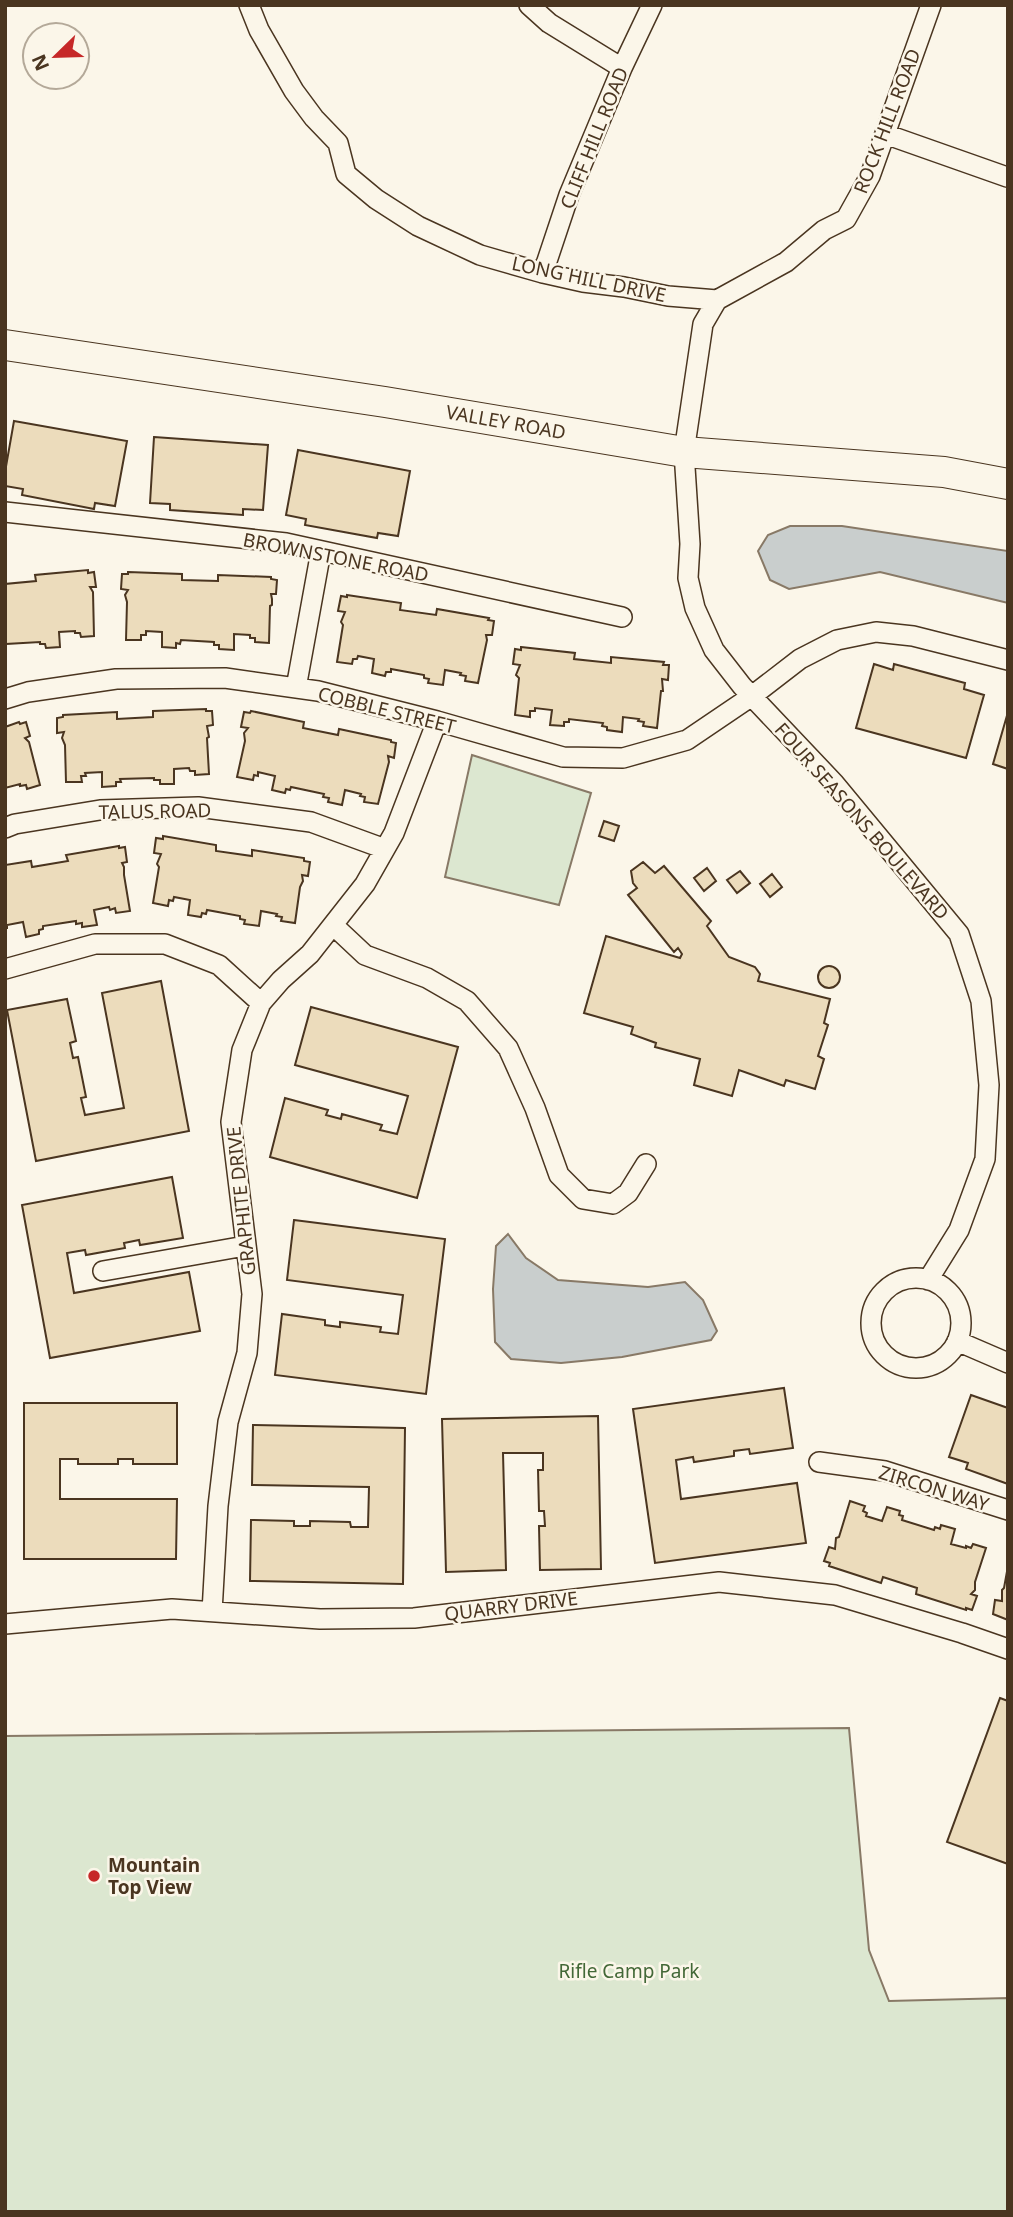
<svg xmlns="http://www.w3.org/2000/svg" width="1013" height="2217" font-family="'Noto Sans',sans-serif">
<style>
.green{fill:#dce7d0;stroke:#887966;stroke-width:2}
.water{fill:#c9cecd;stroke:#887966;stroke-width:2}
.building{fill:#ecdcbc;stroke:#4a3520;stroke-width:2}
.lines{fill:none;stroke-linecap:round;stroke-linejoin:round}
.street-casing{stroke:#4a3520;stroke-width:22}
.primary-casing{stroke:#4a3520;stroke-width:32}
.street{stroke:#fbf6e9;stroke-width:19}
.primary{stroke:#fbf6e9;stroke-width:30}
.poi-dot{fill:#c62828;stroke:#fbf6e9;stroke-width:2.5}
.labels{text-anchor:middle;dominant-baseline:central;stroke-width:5;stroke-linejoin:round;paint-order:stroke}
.street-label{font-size:19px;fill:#4a3520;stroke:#fbf6e9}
.poi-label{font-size:19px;font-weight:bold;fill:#4a3520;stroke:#fbf6e9;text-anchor:start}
.park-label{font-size:19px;fill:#436837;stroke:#fbf6e9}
</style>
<rect width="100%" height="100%" fill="#fbf6e9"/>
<path class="green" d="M472 755 591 793 559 905 445 877Z
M849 1728 869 1950 889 2001 1008 1998V2212H5V1736Z"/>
<path class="water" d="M790 526H842L1008 551V603L880 572 789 589 770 580 758 551 768 535Z
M508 1234 526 1258 558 1280 648 1287 685 1282 703 1300 717 1331 711 1340 622 1357 561 1363 511 1359 495 1342 493 1289 496 1246Z"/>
<path class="building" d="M14 421 127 441 115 506 95 503 94 509 22 495 23 489 5 486V472Z
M154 437 268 445 263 510 243 509V515L170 510V504L150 503Z
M298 450 410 471 398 536 378 533 377 538 305 525 306 519 286 515Z
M88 570V573L94 572 96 587H90L93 592 94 636 81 637 80 633H75V631L59 632 60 647 46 648 45 644H40V642L6 644 5 648V584L36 581 35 575Z
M128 572 182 574V580L218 581V575L271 577V579L277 580 276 594H271L272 599V605L270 606 269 643 255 642V638H250V635L234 634V650L219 649V645H214V642L181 640 180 644 176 643V648L162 647V632L146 631V635H141V640H126L127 602 125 595 128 590 121 589 122 574H128Z
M347 595 401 603 400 610 436 615 437 609 489 618 488 620 494 621 492 635H486L487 640 478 683 465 681 466 676 460 675 461 673 445 670 443 685 428 683 429 679 424 678V675L391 669V672H386L385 676 372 673 374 659 358 656 357 659H353L352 664 337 662 343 625 341 622 345 612 338 611 341 596 347 597Z
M521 647 575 653 574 659 611 663V657L664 662 663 665H669L668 680 662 679 663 691H661L657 728 643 726 644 722 638 721 639 719 623 717 622 732 607 730V727L602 726 603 723 569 719V722H564V726L550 725 552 710 535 708V711H530V717L515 715 519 678 516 675 520 665 513 664 515 649 521 650Z
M874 664 893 670 894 664 965 683 964 689 984 695 966 758 856 728Z
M206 709V711H212L213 725 207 726 209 737 207 738 209 774 195 775V771H190L189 768 174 769V784H160V780H154V778L120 779 121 782H116V786L102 787V772L85 773 86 776H81L82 782H66L65 745 62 738 64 732 57 733V718L63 717V715L117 712V719L153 717V711Z
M251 711 304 722 303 728 338 735 339 729 391 740V742L396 743 394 758 388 756 389 762 378 804 364 802 365 797 360 796 361 794 345 790 342 805 328 802 329 798 323 797 324 794 291 787 290 790 286 789 285 793 272 790 275 776 258 772V776L254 775 253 780 237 777 245 741 244 733 248 728 241 727 244 712 250 713Z
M1008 712V769L993 764Z
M19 722 20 724 26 722 30 736 25 738 29 742 40 785 27 789 26 785 20 786V784L5 788V727Z
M604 821 619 826 614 841 599 836Z
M163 836 216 845V851L252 856V850L304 858V861L310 862 308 876 302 875 303 881 300 887 295 923 281 921 282 917 276 916 277 914 261 911 259 926 244 924 245 920 240 919V916L207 910 206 914 202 913 201 917 188 915 190 900 174 897 173 901 169 900 168 906 153 903 159 867 157 864 161 854 154 853 156 838 163 839Z
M119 846V848L125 847 127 862 122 863 124 867V875L130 911 116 913 115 908 110 910 109 907 94 910 97 925 82 927V923L76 924V921L43 926V929L39 930V934L26 937 23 922 7 925V928H5V865L31 861 32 867 68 861 66 855Z
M643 862 655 873 664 866 711 921 707 926 729 957 755 967 760 974 758 981 830 999 824 1023 828 1025 818 1056 824 1059 815 1089 786 1080 784 1086 739 1070 732 1096 694 1085 700 1059 655 1047 656 1043 631 1034 633 1027 584 1013 606 936 680 958 682 954 678 948 674 952 628 895 637 888 633 883 631 871Z
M707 868 716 881 704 891 694 878Z
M740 871 750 883 737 893 727 880Z
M772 874 782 887 770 897 760 884Z
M818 977a11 11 0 1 1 22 0a11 11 0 1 1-22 0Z
M161 981 189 1131 36 1161 7 1010 67 999 76 1041 70 1043 73 1058 78 1057 86 1097 81 1098 85 1115 124 1108 102 993Z
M311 1007 458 1047 417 1198 270 1157 285 1098 328 1110 326 1115 341 1119 342 1114 382 1125 380 1130 397 1134 408 1096 295 1065Z
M172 1177 183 1238 140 1245 139 1240 124 1243 125 1248 86 1255 85 1250 67 1253 74 1293 189 1272 200 1331 50 1358 22 1205Z
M294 1220 445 1239 426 1394 275 1375 282 1314 325 1320V1325L340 1327V1322L381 1327 380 1332 398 1334 403 1295 287 1280Z
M784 1388 793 1448 750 1454 749 1449 734 1451V1456L694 1462 693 1457 676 1460 681 1499 797 1483 806 1543 655 1563 633 1409Z
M971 1395 1008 1408V1484L966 1469 968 1463 949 1457Z
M24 1403H177V1464H133V1459H118V1464H78V1459H60V1499H177L176 1559H24Z
M598 1416 601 1569 540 1570 539 1526H545L544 1511H539L538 1470H543V1453H503L506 1570 446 1572 442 1419Z
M253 1425 405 1428 403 1584 250 1581 251 1520 294 1521V1526H310V1521L350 1522 351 1527H368L369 1487 252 1485Z
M850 1501 865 1506 863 1511 867 1513 866 1516 882 1521 887 1507 900 1511 899 1515 903 1516 902 1520 934 1530 935 1527 940 1529 941 1525 955 1529 951 1544 966 1548V1546L971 1548 973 1544 986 1548 975 1582V1590L971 1594 977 1596 972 1610 966 1608V1610L916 1594 917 1588 883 1577 881 1583 829 1566 830 1563 824 1561 829 1547 835 1549 836 1538 839 1537Z
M1008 1566V1620L993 1614 995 1600 1002 1601V1590L1004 1588Z
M1000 1698 1008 1701V1864L947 1842Z"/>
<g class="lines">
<defs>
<path id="street" d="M249 5 259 30 294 91 314 118 338 143 346 174 376 199 418 226 480 255 543 273 583 282 624 287 668 296 717 300
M529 5 549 23 622 68
M885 134 1007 177
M543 273 569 195 622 68 652 5
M5 512 286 543 622 617
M296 688 321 551
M5 699 28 692 116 679 225 678 318 691 437 721 563 757 623 758 687 740 752 696 800 659 837 640 876 632 913 636 1008 660
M5 828 15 824 100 810 198 807 311 822 385 849
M333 925 365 955 427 978 467 1001 508 1048 535 1108 559 1175 583 1199 613 1204 628 1193 646 1164
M5 969 95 944H165L219 965 261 1003
M103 1271 245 1246
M871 1323a45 45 0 1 1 90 0a45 45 0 1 1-90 0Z
M928 1280 959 1230 985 1159 989 1085 981 1001 959 934 834 783 742 686 714 650 695 608 688 578 690 544 684 452 703 324 717 300 786 262 824 230 846 219 870 176 931 5
M957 1341 1008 1363
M819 1462 885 1471 1008 1510
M212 1612 218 1506 228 1422 247 1353 252 1294 231 1122 242 1050 261 1003 281 980 310 954 365 884 394 833 437 721
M5 1624 172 1609 320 1619 414 1618 719 1582 835 1595 962 1633 1008 1649"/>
<path id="primary" d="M5 345 385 402 684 452 944 472 1008 484"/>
</defs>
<use href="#street" class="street-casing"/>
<use href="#primary" class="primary-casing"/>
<use href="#street" class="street"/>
<use href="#primary" class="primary"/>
</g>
<circle class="poi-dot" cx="94" cy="1876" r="7"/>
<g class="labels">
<g class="street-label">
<text transform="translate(887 121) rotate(-69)">ROCK HILL ROAD</text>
<text transform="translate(594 138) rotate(-68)">CLIFF HILL ROAD</text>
<text transform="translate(589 279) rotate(12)">LONG HILL DRIVE</text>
<text transform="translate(506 422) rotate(10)">VALLEY ROAD</text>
<text transform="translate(336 557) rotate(11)">BROWNSTONE ROAD</text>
<text transform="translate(387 710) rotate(14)">COBBLE STREET</text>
<text transform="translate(155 811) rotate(-1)">TALUS ROAD</text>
<text transform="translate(862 821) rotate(49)">FOUR SEASONS BOULEVARD</text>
<text transform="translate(241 1201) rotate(-96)">GRAPHITE DRIVE</text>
<text transform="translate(934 1488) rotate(17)">ZIRCON WAY</text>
<text transform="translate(511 1606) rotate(-7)">QUARRY DRIVE</text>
</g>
<g class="poi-label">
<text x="108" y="1865">Mountain<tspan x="108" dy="22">Top View</tspan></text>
</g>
<g class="park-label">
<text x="629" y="1971">Rifle Camp Park</text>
</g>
</g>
<rect width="1013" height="2217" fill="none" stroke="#4a3520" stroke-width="14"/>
<g transform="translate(56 56) rotate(247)"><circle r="33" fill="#fbf6e9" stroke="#b4a999" stroke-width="2"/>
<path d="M0-5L12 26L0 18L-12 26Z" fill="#c62828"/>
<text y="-10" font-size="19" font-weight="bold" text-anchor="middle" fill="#4a3520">N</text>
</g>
</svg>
